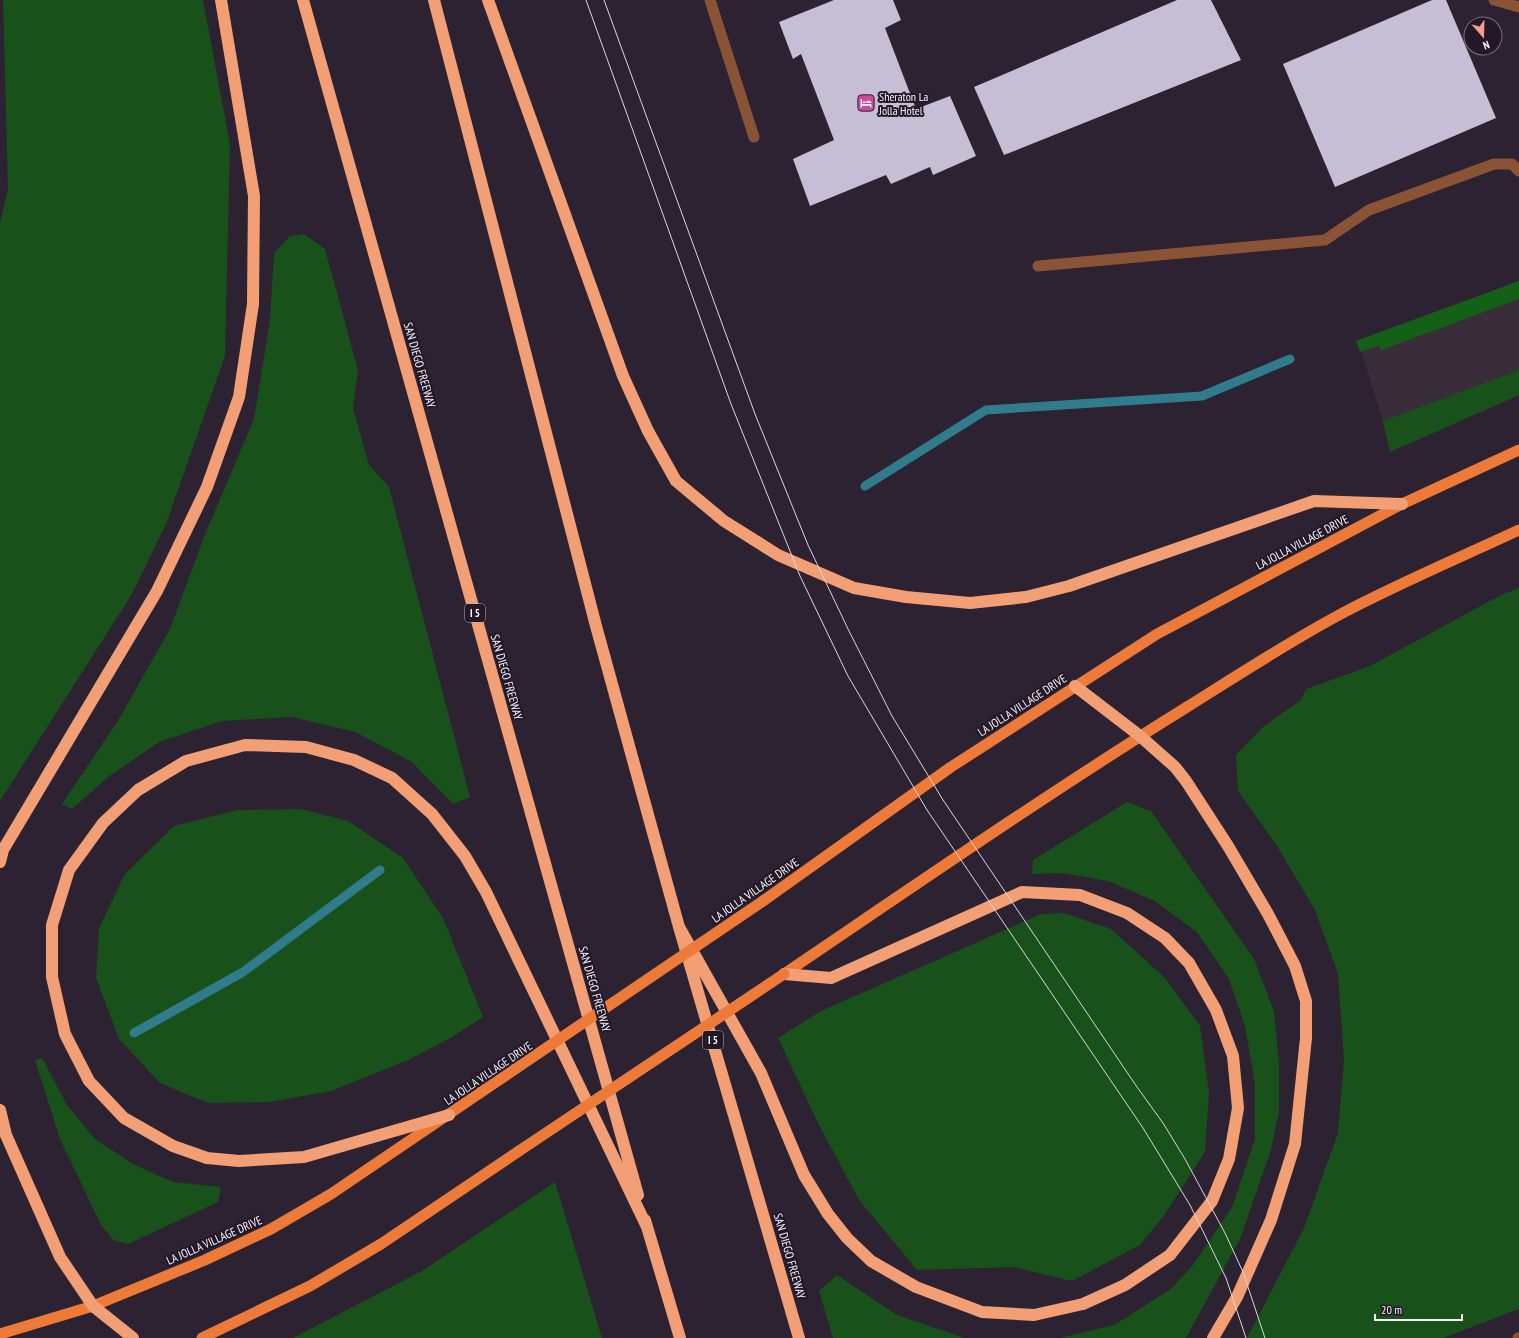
<svg xmlns="http://www.w3.org/2000/svg" width="1519" height="1338" font-family="'PT Sans Narrow',sans-serif">
<style>
.commercial{fill:#3a2d3a}
.green{fill:#19511a}
.forest{fill:#136117}
.lines{fill:none;stroke-linecap:round;stroke-linejoin:round}
.stream{stroke:#307c8c;stroke-width:9}
.building{fill:#c5bed4}
.service{stroke:#8a5336;stroke-width:11}
.primary{stroke:#ed7a39;stroke-width:11}
.motorway{stroke:#f29f75;stroke-width:12}
.tram{stroke:#ddd6e1;stroke-width:1}
.primary-bridge{stroke:#ed7a39;stroke-width:11}
.labels{text-anchor:middle;dominant-baseline:central;stroke-width:4;stroke-linejoin:round;paint-order:stroke}
.shield{fill:#221928;stroke:#b8b1bc;stroke-width:1}
.shield-label{font-size:11px;font-weight:bold;fill:#f9f2fc}
.poi-label{font-size:12px;fill:#f9f2fc;stroke:#221928;text-anchor:start}
.street-label{font-size:12px;fill:#f9f2fc;stroke:#221928}
</style>
<rect width="100%" height="100%" fill="#2c2232"/>
<path class="commercial" d="M1519 281V395L1390 452 1383 421 1363 357 1356 341Z"/>
<path class="green" d="M3 0H203L230 144 225 356 166 524 132 594 0 801V223L8 189Z
M304 234 325 249 358 370 353 408 369 465 389 487 470 797 453 804 412 762 355 732 292 717 222 721 159 742 108 777 72 809 62 804 119 719 170 629 206 532 254 419 270 320 274 253 290 236Z
M1519 370V395L1390 452 1383 421Z
M1519 588V1309L1443 1338H1247L1304 1228 1338 1133 1344 1060 1338 974 1315 910 1277 846 1238 791 1236 755 1264 726 1301 700 1306 689 1370 666 1501 595Z
M1127 802 1151 811 1254 959 1274 1011 1279 1064V1111L1270 1153 1240 1239 1186 1338H1060L1114 1325 1171 1289 1193 1265 1232 1207 1255 1139V1084L1245 1026 1229 979 1197 932 1155 901 1108 881 1062 873 1032 874 1033 860Z
M301 809 348 821 403 858 443 918 483 1017 449 1039 408 1060 331 1091 270 1102 208 1103 160 1083 119 1039 96 978 99 928 125 874 174 826 237 810Z
M1064 913 1111 929 1165 978 1200 1026 1209 1093 1205 1152 1165 1214 1140 1245 1072 1281 1013 1267 917 1270 859 1200 818 1123 778 1038 821 1011 1041 914Z
M42 1058 67 1105 95 1139 133 1164 173 1182 221 1187 218 1202 128 1244 113 1240 101 1225 60 1139 35 1060Z
M555 1182 602 1338H293L422 1271Z
M837 1275 897 1315 965 1338H833L819 1291Z"/>
<path class="forest" d="M1519 281V299L1381 350 1379 345 1360 352 1356 341Z"/>
<g class="lines">
<path class="stream" d="M865 486 986 410 1202 396 1290 359
M134 1033 243 972 380 870"/>
</g>
<path class="building" d="M834 0H893L901 20 885 28 916 109 950 96 976 156 933 175 930 167 891 184 886 175 810 206 793 159 834 140 801 54 793 59 779 22Z
M1177 0H1211L1241 60 1004 155 974 87Z
M1432 0H1446L1496 118 1335 187 1283 64Z"/>
<g class="lines">
<path class="service" d="M710 0 754 137
M1494 0 1519 7
M1038 266 1325 240 1369 210 1494 164H1512L1519 171
M1518 1338H1519"/>
<path class="primary" d="M763 901 951 767 1157 634 1402 504 1519 450
M784 974C917 884 1050 792 1187 707 1238 675 1287 643 1339 615 1397 584 1459 558 1519 530
M0 1334 93 1306 205 1260 271 1229 331 1194 499 1080
M202 1338 310 1286 381 1244 519 1151"/>
<path class="motorway" d="M303 0 638 1195
M434 0 596 626 679 927 799 1338
M488 0 623 376 648 431 676 481 724 521 778 555 854 588 906 597 970 603 1026 597 1069 586 1314 501 1402 504
M1075 686 1140 736 1175 767 1186 781 1228 846 1268 914 1295 966 1306 1001V1038L1295 1144 1271 1220 1237 1297 1213 1338
M0 862 3 850 157 591 207 487 239 397 253 304 254 196 221 0
M679 927 761 1073 804 1175 828 1214 847 1238 871 1261 916 1287 982 1312 1034 1315 1083 1304 1125 1285 1170 1255 1212 1201 1229 1159 1238 1108 1233 1056 1216 1010 1189 963 1165 938 1127 913 1080 895 1022 892 831 978 784 974
M0 1110 6 1135 60 1257 93 1306 133 1338
M449 1115 304 1157 239 1161 207 1158 173 1146 124 1118 89 1081 65 1034 52 977V925L69 870 103 823 138 790 186 761 245 745 306 747 354 760 392 778 432 814 465 856 486 892 647 1227
M645 1220 680 1338"/>
<path class="tram" d="M586 0 731 404 800 576 848 676 927 810 1143 1128 1190 1205 1226 1278 1246 1338
M604 0 755 414 808 545 849 631 892 716 943 800 1137 1087 1163 1123 1185 1159 1225 1233 1243 1272 1265 1338"/>
<path class="primary-bridge" d="M499 1080 763 901
M519 1151 784 974"/>
</g>
<defs>
<symbol id="hotel-square" viewBox="-11 -11 22 22"><rect x="-9" y="-9" width="18" height="18" rx="4" fill="#d1479c" stroke="#221928"/><path d="M-6-4.5h1.5V1H6V5H4.5V3h-9V5H-6ZM-4 0a1.8 1.8 0 1 1 3.6 0ZM.5 0V-2.5h3Q6-2.5 6 0Z" fill="#fff"/></symbol>
</defs>
<g fill-rule="evenodd">
<use href="#hotel-square" x="856" y="93" width="20" height="20"/>
</g>
<g class="labels">
<g class="shield">
<rect x="465" y="604" width="20" height="18" rx="3"/>
<rect x="703" y="1031" width="20" height="18" rx="3"/>
</g>
<g class="shield-label">
<text x="475" y="613">I 5</text>
<text x="713" y="1040">I 5</text>
</g>
<g class="poi-label">
<text x="879" y="96">Sheraton La<tspan x="879" dy="14">Jolla Hotel</tspan></text>
</g>
<g class="street-label">
<text transform="translate(420 365) rotate(74)">SAN DIEGO FREEWAY</text>
<text transform="translate(1302 542) rotate(-28)">LA JOLLA VILLAGE DRIVE</text>
<text transform="translate(507 677) rotate(74)">SAN DIEGO FREEWAY</text>
<text transform="translate(1022 705) rotate(-33)">LA JOLLA VILLAGE DRIVE</text>
<text transform="translate(755 890) rotate(-35)">LA JOLLA VILLAGE DRIVE</text>
<text transform="translate(595 989) rotate(74)">SAN DIEGO FREEWAY</text>
<text transform="translate(488 1073) rotate(-34)">LA JOLLA VILLAGE DRIVE</text>
<text transform="translate(214 1240) rotate(-24)">LA JOLLA VILLAGE DRIVE</text>
<text transform="translate(790 1256) rotate(74)">SAN DIEGO FREEWAY</text>
</g>
</g>
<g transform="translate(1483 36) rotate(160)"><circle r="19" fill="#221928" stroke="#78707d"/>
<path d="M0-3L7 15L0 10L-7 15Z" fill="#f49d8c"/>
<text y="-6" font-size="11" font-weight="bold" text-anchor="middle" fill="#f9f2fc">N</text>
</g>
<path d="M1375 1314v6h87v-6" fill="none" stroke="#f9f2fc" stroke-width="2"/>
<text x="1381" y="1314" font-size="12" fill="#f9f2fc" stroke="#221928" stroke-width="3" paint-order="stroke">20 m</text>
</svg>
